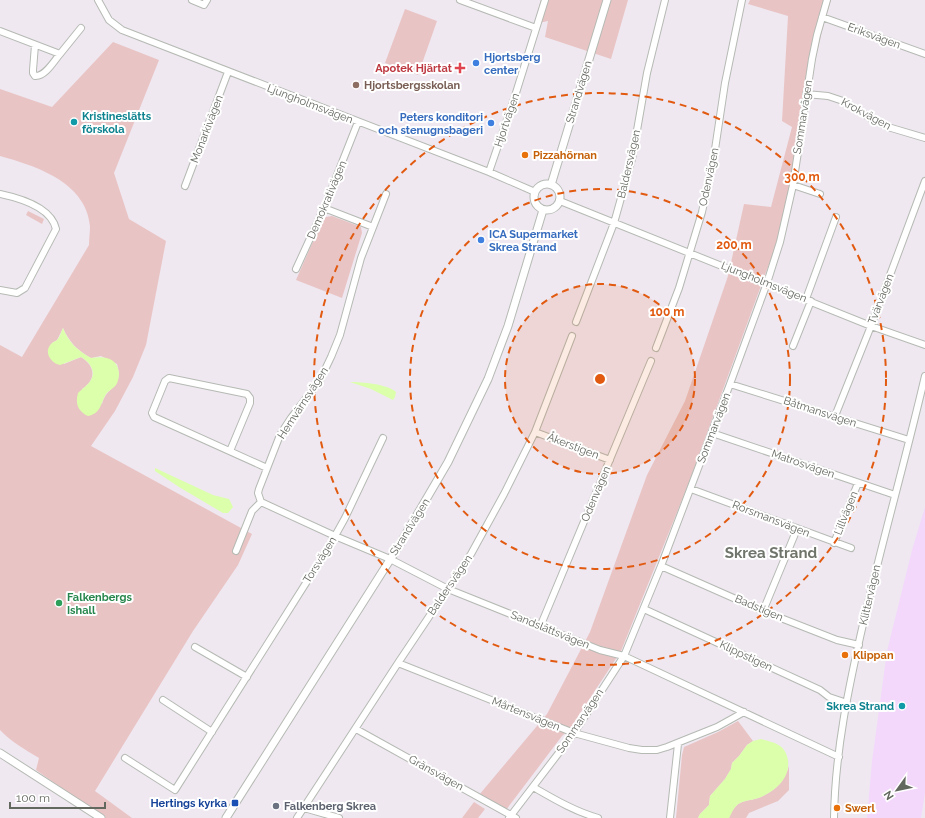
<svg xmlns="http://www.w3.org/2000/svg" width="925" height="818" font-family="Raleway,sans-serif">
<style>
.green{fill:#e9c4c4;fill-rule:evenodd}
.sand{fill:#f3d8fc}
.water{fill:#dbffaa}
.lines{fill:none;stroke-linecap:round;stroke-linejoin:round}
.minor-casing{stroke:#b5bab3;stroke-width:8}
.tertiary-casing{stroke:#b5bab3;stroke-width:9}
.minor{stroke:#fff;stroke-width:6}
.tertiary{stroke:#fff;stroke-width:7}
.ring{fill:none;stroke:#e15a10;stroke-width:2;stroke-dasharray:7 5}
.shop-dot{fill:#3f7fe0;stroke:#fff;stroke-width:1.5}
.health-dot{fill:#e0444e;stroke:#fff;stroke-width:1.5}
.education-dot{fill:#8d6e63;stroke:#fff;stroke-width:1.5}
.culture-dot{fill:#0f9aa8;stroke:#fff;stroke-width:1.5}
.food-dot{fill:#e8710a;stroke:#fff;stroke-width:1.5}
.leisure-dot{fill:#2e9e5b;stroke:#fff;stroke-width:1.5}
.transit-dot{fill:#1a4fb4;stroke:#fff;stroke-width:1.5}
.worship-dot{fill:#6b7280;stroke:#fff;stroke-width:1.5}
.labels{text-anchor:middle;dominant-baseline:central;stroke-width:4;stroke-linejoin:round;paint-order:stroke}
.street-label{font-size:11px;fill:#63685f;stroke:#fff}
.shop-label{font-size:11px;font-weight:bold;fill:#366cbe;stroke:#fff;text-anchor:start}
.health-label{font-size:11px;font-weight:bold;fill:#be3a42;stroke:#fff;text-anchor:end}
.education-label{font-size:11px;font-weight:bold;fill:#785e54;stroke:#fff;text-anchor:start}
.culture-label{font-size:11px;font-weight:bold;fill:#0d838f;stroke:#fff;text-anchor:start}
.food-label{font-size:11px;font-weight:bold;fill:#c56008;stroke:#fff;text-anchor:start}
.leisure-label{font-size:11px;font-weight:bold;fill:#27864d;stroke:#fff;text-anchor:start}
.transit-label{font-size:11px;font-weight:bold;fill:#164399;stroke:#fff;text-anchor:end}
.worship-label{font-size:11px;font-weight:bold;fill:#5b616d;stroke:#fff;text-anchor:start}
.district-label{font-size:15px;font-weight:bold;fill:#70756b;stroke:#fff}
.centre{fill:#e15a10;stroke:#fff;stroke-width:2}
.ring-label{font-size:12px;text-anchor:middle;font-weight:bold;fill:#e15a10;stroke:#fff;stroke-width:4;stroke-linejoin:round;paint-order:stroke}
</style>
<rect width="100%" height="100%" fill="#efe8f1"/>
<path class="green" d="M541 0H628L611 59 545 37 548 21 534 24Z
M750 0H831L822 31 808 92 810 101 790 212 766 272 688 485 621 651 571 727 562 736 506 810 479 795 547 714 590 632 647 475 685 401 728 276 744 204 771 207 792 127 782 121 788 16 748 4Z
M405 9 437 21 418 75 385 63Z
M113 42 159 60 114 173 129 219 166 241 146 345 133 377 115 411 91 446 252 534 238 565 193 631 95 791 132 818H104L36 770 39 758C26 750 11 742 0 730V345L22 357 89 245C89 239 90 232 90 226 86 182 36 166 0 156V89L52 107ZM63 328C69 342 78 351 91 358L101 356 117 364C124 388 107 385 102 404L82 389C97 379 95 366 81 357L64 364 52 343 57 340Z
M28 211 44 219 42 224 26 215Z
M332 216 361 227 362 233 342 298 296 280 322 221 326 217Z
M738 721 753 741 747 745 739 756 732 763 731 769 725 779 710 796 709 805 700 814 698 818H676L682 755 684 747 718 732Z
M789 766V790L778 801 749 813 746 818H729C731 813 734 806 740 803 746 800 754 800 761 797 775 791 785 781 789 766Z
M474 802 485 809 478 818H462Z"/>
<path class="sand" d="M925 507V793L921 818H867L872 761 887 651 912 550Z"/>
<path class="water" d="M63 328C68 342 78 351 91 358 104 356 117 357 119 373 119 377 118 382 116 385 113 389 107 391 105 396 100 405 101 413 88 416 78 411 75 404 78 393 81 390 85 387 88 384 98 373 91 363 81 357L60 365C50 363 43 351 52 343 54 341 55 342 57 340 60 337 61 332 63 328Z
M350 382C362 382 387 384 396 392L395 397 393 400 371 389Z
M155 468 213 495 229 499 233 507 228 513H223L179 487 155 471Z
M761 739C775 743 785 744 788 760 790 778 777 790 761 797 754 800 746 800 740 803 734 806 732 813 729 818H698L700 814 709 805 710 796 725 779 731 769 732 763 739 756 747 745 753 741Z"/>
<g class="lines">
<defs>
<path id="minor" d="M98 0 109 20 122 30 489 172 535 192
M192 0 204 5 207 0
M460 0 536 28
M822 17 925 54
M0 31 60 54 81 28
M35 45 33 70V73L35 76C45 77 54 61 60 54
M806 94 828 96 843 101 872 119 888 127 925 138
M489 172 515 96 545 0
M793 185 820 194
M185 186 228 72
M0 194C19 198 51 207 56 229L25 288 17 293 0 290
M560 201 871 326 925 345
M324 208 373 227
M296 269 324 208 358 122
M806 299 836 217
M576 322 614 223 632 159 647 73 665 0
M793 346 811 301
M656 348 679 288 702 212 714 156 725 83 742 0
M730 384 909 440
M835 416 871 326 925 181
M535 432 610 460
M712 433 895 495
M230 451 250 403V398L247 394 169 378 165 381 152 413 154 417 267 468
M691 489 851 548
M261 502 335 536 390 559 448 589 600 650 624 656 839 757
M834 543 858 483
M236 551 252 511 261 502 258 493 259 489 280 435 291 418 320 380 331 357 340 335 361 258 386 194
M661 566 763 611 837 640 859 645
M644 609 820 690 829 697 847 703
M763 611 797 529
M540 627 651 361
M195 647 247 677
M398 663 574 733 629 748 642 750H657L667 747 717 727 744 712
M163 700 212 732
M356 729 516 818
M125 758 175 790 330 545 345 518 383 438
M533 787C554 799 574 811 598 818
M304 808 339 818
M297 818 398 663 471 554 504 494 535 432 572 336
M509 818 574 733 624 656 661 566 730 384 767 283 780 242 793 185 812 59 817 35 827 0
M670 818 678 744
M834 818C835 751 849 685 864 620 883 538 906 458 925 376"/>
<path id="tertiary" d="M534 197a13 13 0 1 1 26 0a13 13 0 1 1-26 0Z
M551 185 607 0
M0 753 101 818
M226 818 400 544 448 462 488 379 508 326 543 210"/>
</defs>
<use href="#minor" class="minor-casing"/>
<use href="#tertiary" class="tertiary-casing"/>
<use href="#minor" class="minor"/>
<use href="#tertiary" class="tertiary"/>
</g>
<circle cx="600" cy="379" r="95" fill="#e15a10" fill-opacity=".12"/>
<g class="ring">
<circle cx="600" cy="379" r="95"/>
<circle cx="600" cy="379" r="190"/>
<circle cx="600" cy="379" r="286"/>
</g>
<g class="shop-dot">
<circle cx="476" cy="63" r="4"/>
<circle cx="491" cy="123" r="4"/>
<circle cx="481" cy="240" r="4"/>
</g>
<path class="health-dot" d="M458 62h4v4h4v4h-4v4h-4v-4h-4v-4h4z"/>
<circle class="education-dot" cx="356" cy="85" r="4"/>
<g class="culture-dot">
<circle cx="74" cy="122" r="4"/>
<circle cx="902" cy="706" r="4"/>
</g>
<g class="food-dot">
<circle cx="525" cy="155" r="4"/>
<circle cx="845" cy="655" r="4"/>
<circle cx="837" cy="808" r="4"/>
</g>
<circle class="leisure-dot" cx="59" cy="603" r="4"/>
<rect class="transit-dot" x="231" y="799" width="8" height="8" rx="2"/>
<circle class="worship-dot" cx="276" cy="806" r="4"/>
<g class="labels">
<g class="street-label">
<text transform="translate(874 36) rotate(20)">Eriksvägen</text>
<text transform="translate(579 92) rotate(-73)">Strandvägen</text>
<text transform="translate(310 104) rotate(21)">Ljungholmsvägen</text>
<text transform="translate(866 114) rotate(28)">Krokvägen</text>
<text transform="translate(803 117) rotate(-81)">Sommarvägen</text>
<text transform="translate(507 120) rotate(-71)">Hjortvägen</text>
<text transform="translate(207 129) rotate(-69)">Monarkivägen</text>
<text transform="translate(629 164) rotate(-77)">Baldersvägen</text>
<text transform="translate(709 177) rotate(-78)">Odenvägen</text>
<text transform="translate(327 200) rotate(-67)">Demokrativägen</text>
<text transform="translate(764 282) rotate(22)">Ljungholmsvägen</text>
<text transform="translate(881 299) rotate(-69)">Tvärvägen</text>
<text transform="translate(303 403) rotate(-57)">Hemvärnsvägen</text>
<text transform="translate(820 412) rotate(18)">Båtmansvägen</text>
<text transform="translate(714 428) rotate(-69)">Sommarvägen</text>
<text transform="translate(573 446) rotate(21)">Åkerstigen</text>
<text transform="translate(803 464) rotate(19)">Matrosvägen</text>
<text transform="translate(596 494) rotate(-67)">Odenvägen</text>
<text transform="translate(846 513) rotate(-68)">Lillvägen</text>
<text transform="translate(771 519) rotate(21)">Rorsmansvägen</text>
<text transform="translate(410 527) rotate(-58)">Strandvägen</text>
<text transform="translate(320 560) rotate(-58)">Torsvägen</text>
<text transform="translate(450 585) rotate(-56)">Baldersvägen</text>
<text transform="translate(870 595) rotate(-77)">Klittervägen</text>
<text transform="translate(759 608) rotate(23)">Badstigen</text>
<text transform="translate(550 630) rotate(22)">Sandslättsvägen</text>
<text transform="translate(746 656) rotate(25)">Klippstigen</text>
<text transform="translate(526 714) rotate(22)">Mårtensvägen</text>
<text transform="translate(580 721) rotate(-56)">Sommarvägen</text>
<text transform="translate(436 773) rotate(29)">Gränsvägen</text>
</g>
<g class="shop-label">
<text x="484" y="57">Hjortsberg<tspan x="484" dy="13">center</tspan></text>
<text x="483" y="117" text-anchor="end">Peters konditori<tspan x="483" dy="13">och stenugnsbageri</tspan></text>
<text x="489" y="234">ICA Supermarket<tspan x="489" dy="13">Skrea Strand</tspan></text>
</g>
<g class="health-label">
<text x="452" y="68">Apotek Hjärtat</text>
</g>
<g class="education-label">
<text x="364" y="85">Hjortsbergsskolan</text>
</g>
<g class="culture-label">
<text x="82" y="116">Kristineslätts<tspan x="82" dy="13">förskola</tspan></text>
<text x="894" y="706" text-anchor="end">Skrea Strand</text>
</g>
<g class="food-label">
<text x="533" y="155">Pizzahörnan</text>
<text x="853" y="655">Klippan</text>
<text x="845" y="808">Swerl</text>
</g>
<g class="leisure-label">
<text x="67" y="597">Falkenbergs<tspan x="67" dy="13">Ishall</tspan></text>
</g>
<g class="transit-label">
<text x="227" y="803">Hertings kyrka</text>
</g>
<g class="worship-label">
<text x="284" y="806">Falkenberg Skrea</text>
</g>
<g class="district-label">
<text x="771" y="553">Skrea Strand</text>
</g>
</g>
<circle cx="600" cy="379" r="6" class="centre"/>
<g class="ring-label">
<text x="802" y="181">300 m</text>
<text x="734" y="249">200 m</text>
<text x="667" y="316">100 m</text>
</g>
<g transform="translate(897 790) rotate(237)" stroke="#ffffff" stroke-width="3" paint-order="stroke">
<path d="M0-3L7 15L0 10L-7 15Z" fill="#63685f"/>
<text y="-6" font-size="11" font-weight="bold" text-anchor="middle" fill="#63685f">N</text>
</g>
<path d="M10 802v6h95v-6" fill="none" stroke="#63685f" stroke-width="2"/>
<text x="16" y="802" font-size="12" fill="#63685f" stroke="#ffffff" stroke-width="3" paint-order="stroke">100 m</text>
</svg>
